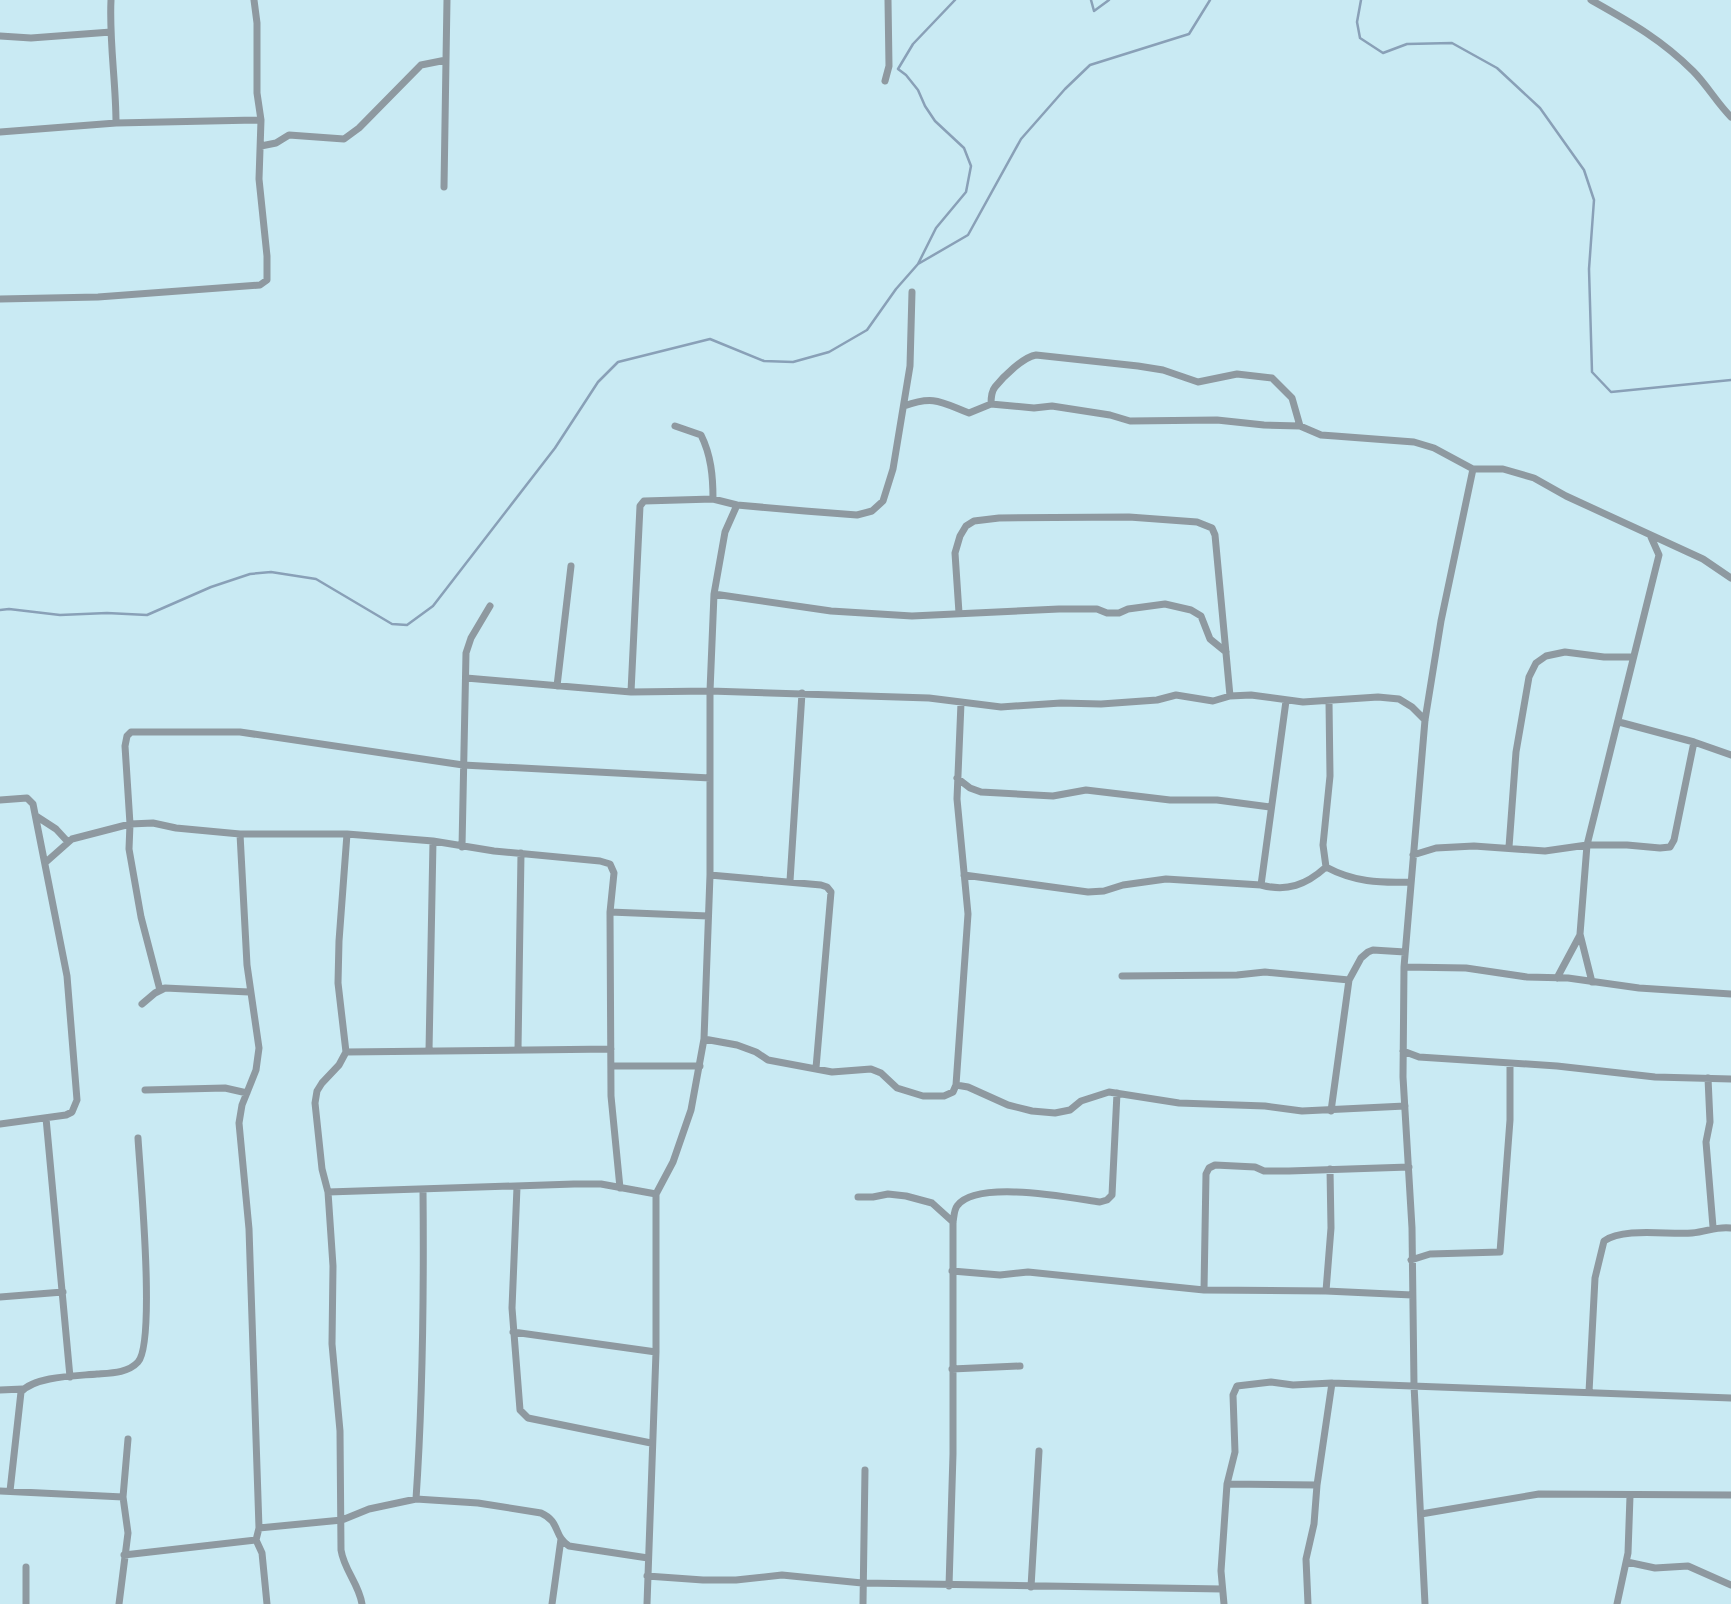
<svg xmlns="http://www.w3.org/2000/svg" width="1731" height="1604" font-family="'Space Grotesk',sans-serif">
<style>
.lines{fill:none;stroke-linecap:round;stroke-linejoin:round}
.stream{stroke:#89a0b7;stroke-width:2.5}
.street{stroke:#8e99a0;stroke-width:7}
</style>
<rect width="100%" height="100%" fill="#c9eaf3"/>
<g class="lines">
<path class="stream" d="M1091 0 1094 11 1109 0
M1361 0 1357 22 1360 38 1383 53 1407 44 1452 43 1497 68 1540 108 1584 170 1594 200 1589 269 1592 372 1611 392 1731 380
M918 264 936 228 966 192 971 166 964 148 935 121 925 106 918 90 906 75 898 69 913 44 955 0
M0 610 9 609 60 615 107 613 147 615 211 587 250 574 271 572 316 579 392 624 407 625 433 606 555 448 598 382 618 362 710 339 764 361 793 362 829 352 867 330 896 289 918 264 968 235 1021 139 1065 89 1090 65 1189 34 1210 0"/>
<path class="street" d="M111 0C109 41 116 82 116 123
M1591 0C1630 22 1661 39 1693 71 1707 85 1717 103 1731 117
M0 36 31 38 111 32
M885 81 889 66 888 0
M0 132 116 123 261 120
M261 146 276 143 289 135 344 139 359 128 421 65 446 60 447 0
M444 187 446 60
M0 299 98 297 260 285 267 280V256L259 179 261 120 257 93V23L254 0
M991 404C991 399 991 392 995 387 1003 377 1023 357 1036 355L1138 366 1163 370 1198 382 1237 374 1272 378 1292 398 1300 426
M904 406C934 395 941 402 969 413L991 404 1034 408 1052 406 1110 415 1130 421 1217 420 1264 425 1300 426 1321 435 1335 436 1414 442 1434 448 1473 469H1503L1534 478 1566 496 1703 559 1731 578
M675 426 701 435C711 455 713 476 713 499
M714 594 831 611 912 616 1059 609H1097L1107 613H1119L1128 609 1165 604 1191 610 1201 616 1210 639 1226 652
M959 613 955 553 960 536 966 526 974 521 999 518 1129 517 1197 522 1212 528 1215 535 1230 696
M466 678 631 692 710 691 929 698 1001 707 1061 703 1101 704 1157 700 1176 695 1213 701 1230 696 1251 695 1303 702 1378 697 1399 699 1412 707 1425 720
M557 686 571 566
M631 692 640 506 644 501 713 499 737 505 805 511 857 515 872 511 883 501 893 469 910 366 912 292
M1329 702 1330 776 1323 845 1326 867C1354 882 1379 883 1410 882
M1619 722 1694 742 1731 755
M957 778 970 788 981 792 1053 796 1086 790 1170 800H1217L1270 807
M0 800 27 798 33 804 67 976 77 1100 72 1112 66 1115 0 1124
M36 816 56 829 68 842
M347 834 339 941 338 983 346 1052 339 1065 322 1083 317 1091 315 1103 322 1169 328 1192 333 1266 332 1344 340 1431 341 1550C344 1570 359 1584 362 1604
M462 847 466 653 471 638 490 606
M1509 847 1516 752 1529 677 1536 663 1546 656 1565 652 1604 657H1632
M1413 855 1436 848 1474 846 1545 851 1587 845H1627L1660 848 1670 847 1674 840 1694 742
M46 862 72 839 130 824 153 823 176 828 240 834H347L433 841 494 851 600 861 610 864 614 873 610 912 611 1096 620 1188
M710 875 821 885 827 887 831 892 816 1068
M964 875 1088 892 1104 891 1123 885 1166 879 1261 885C1287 892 1306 885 1326 867
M790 881 802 693
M1261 885 1286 701
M610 912 708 916
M1404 967 1466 968 1527 977 1568 978 1639 988 1731 994
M1122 976 1237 975 1265 972 1349 980
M1557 978 1580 935
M1592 982 1580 934 1587 845 1659 555 1651 537
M160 990 141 917 129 849 130 824 125 746 127 736 131 732H240L463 765 710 778
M142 1004 155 993 165 988 249 992
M704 1039 737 1045 756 1052 768 1060 832 1072 871 1069 881 1073 897 1088 923 1096H944L953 1092 956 1085 968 914 957 799 961 703
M518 1050 521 853
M429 1051 433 841
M1403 1051 1419 1057 1557 1066 1655 1077 1731 1079
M346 1052 611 1049
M611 1066H700
M1708 1078 1710 1122 1706 1142 1713 1227
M956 1085 968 1087 1008 1105 1032 1111 1055 1113 1070 1110 1081 1101 1109 1092 1179 1103 1265 1106 1302 1111 1405 1106
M145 1090 225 1088 247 1093
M1331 1111 1349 980 1361 958 1368 952 1373 950 1405 952
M46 1118 70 1377
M517 1187 512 1308 520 1410 528 1418 651 1443
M328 1192 574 1184H601L656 1194
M858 1197H873L888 1194 906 1196 932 1203 953 1222
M1411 1260 1430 1254 1500 1252 1510 1120V1064
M952 1271 1000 1275 1028 1272 1204 1290 1326 1291 1412 1295
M1204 1290 1206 1174 1209 1168 1215 1165 1255 1167 1264 1171H1289L1409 1167
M1326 1291 1331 1228 1330 1169
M0 1297 63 1292
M513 1332 656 1352
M952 1369 1020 1366
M0 1390 23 1389
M1589 1392 1595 1278 1604 1241C1624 1227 1668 1235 1692 1233 1707 1232 1716 1226 1731 1228
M1227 1484 1235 1452 1233 1395 1237 1386 1271 1382 1293 1385 1332 1383
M0 1491 123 1497
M10 1491 21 1392C35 1376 76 1376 97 1374 111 1373 128 1373 138 1362 156 1342 140 1173 138 1138
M416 1499C423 1396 424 1293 423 1189
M1421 1514 1539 1494 1731 1495
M259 1528 342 1520 369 1509 416 1499 478 1503 541 1513C561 1522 553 1536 569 1546L648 1558
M256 1540 262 1553 267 1604
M124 1555 256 1540 259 1528 249 1229 239 1123 242 1105 256 1070 259 1048 247 965 240 834
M1627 1562 1655 1568 1688 1566 1731 1585
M647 1576 703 1580H736L782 1575 862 1583 1222 1589
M949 1586 953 1454V1222C954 1217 954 1210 957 1206 976 1179 1071 1198 1100 1202L1107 1200 1112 1195 1117 1093
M1031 1587 1039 1451
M26 1604V1567
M119 1604 128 1533 123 1497 128 1439
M552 1604 561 1539
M647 1604 656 1352V1194L673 1162 691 1110 704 1039 710 875V691L714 594 725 532 737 505
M863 1604 865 1470
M1224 1604 1221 1571 1227 1484 1317 1485 1332 1383 1731 1398
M1308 1604 1306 1559 1314 1524 1317 1485
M1425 1604 1414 1385 1412 1228 1403 1077 1404 967 1425 720 1441 621 1473 469
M1617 1604 1628 1553 1630 1496"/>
</g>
</svg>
